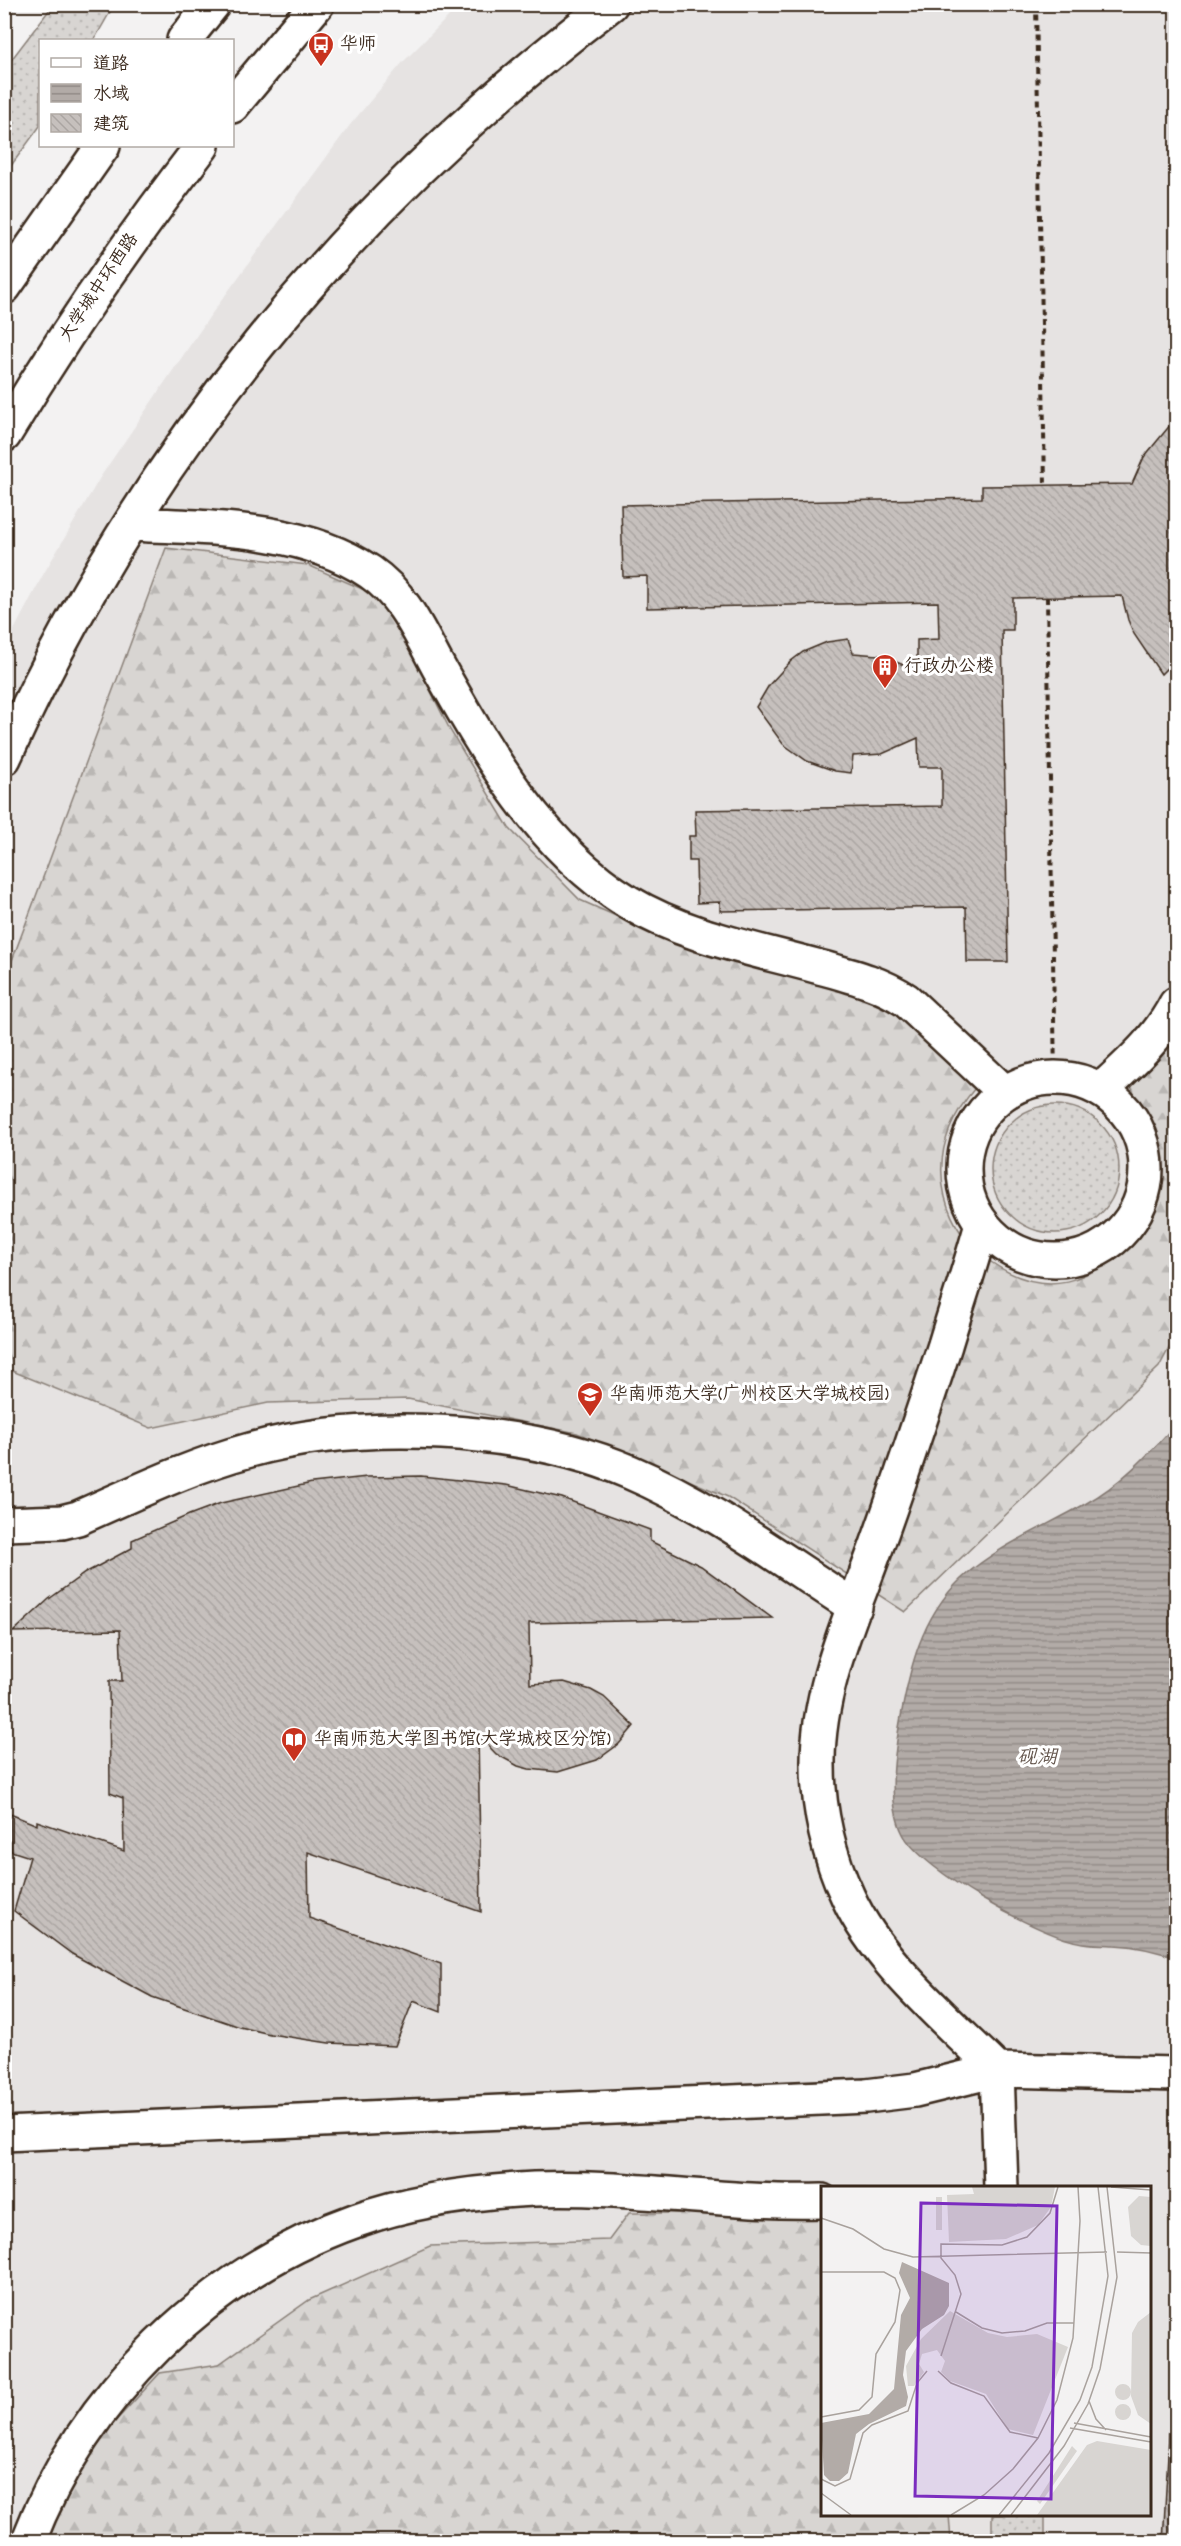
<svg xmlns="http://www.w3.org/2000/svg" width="1181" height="2546" font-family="Dekko,'LXGW WenKai TC',sans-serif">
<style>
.built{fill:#e6e3e2;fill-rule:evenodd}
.grass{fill:url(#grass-dots);stroke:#8a8078;stroke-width:1.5}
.forest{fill:url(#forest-firs);stroke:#8a8078;stroke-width:1.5}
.water{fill:url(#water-rules);stroke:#827770;stroke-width:1.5}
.building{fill:url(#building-back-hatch);stroke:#3b2a1e;stroke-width:1.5}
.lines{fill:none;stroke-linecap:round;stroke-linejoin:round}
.minor-casing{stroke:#3b2a1e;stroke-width:38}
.major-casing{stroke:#3b2a1e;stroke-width:38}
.path{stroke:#3b2a1e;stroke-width:4;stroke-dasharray:6 4.5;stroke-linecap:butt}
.minor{stroke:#fff;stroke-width:33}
.major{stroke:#fff;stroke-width:33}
.labels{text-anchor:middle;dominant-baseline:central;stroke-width:6;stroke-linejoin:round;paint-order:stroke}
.poi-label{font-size:18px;fill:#3b2a1e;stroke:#fff;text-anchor:start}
.street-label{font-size:18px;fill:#3b2a1e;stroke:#fff}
.water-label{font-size:20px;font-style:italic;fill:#65574e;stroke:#fff}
.inset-road{fill:none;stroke:#a9a29d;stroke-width:1.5}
.view{fill:#7b2cbf;fill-opacity:0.15;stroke:#7b2cbf;stroke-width:3}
.inset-edge{fill:none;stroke:#3b2a1e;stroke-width:3}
</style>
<defs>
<pattern id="grass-dots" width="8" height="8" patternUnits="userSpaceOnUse" patternTransform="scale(1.5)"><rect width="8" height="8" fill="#d8d5d2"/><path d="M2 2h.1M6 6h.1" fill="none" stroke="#bab7b4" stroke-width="1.8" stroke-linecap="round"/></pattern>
<pattern id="forest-firs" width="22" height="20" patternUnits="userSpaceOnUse" patternTransform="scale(1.5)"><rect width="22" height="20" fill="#d8d5d2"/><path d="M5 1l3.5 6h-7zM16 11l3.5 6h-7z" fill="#bab7b4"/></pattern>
<pattern id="water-rules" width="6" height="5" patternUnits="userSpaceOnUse" patternTransform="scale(1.5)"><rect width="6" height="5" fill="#b2aba7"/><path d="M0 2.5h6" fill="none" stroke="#928b87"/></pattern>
<pattern id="building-back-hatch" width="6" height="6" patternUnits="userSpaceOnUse" patternTransform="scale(1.5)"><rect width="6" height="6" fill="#c6c0bd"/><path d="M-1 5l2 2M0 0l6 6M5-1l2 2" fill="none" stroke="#aba5a2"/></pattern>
</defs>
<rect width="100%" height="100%" fill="#f3f2f2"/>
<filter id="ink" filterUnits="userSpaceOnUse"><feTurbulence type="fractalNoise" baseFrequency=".0167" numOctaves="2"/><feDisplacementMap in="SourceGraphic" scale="12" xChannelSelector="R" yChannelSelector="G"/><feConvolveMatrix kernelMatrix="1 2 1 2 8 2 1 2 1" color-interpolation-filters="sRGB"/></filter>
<g filter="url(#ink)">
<path class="built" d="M460 5H1176V2541H5L4 649 44 573 101 476 210 316 350 125 403 62ZM822 2188H1150V2514H822Z"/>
<path class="grass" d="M53 5H114L94 40H40V126L5 174V68Z
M991 1169a64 64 0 1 1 128 0a64 64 0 1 1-128 0Z
M992 2515H1045V2541H992Z"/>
<path class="forest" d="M166 548 308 565 385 599 450 730 509 828 580 900 652 932 784 967 895 1007 975 1088C948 1120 935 1156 945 1197 952 1224 968 1247 991 1262 1102 1338 1181 1190 1129 1082L1176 1024V1335L1159 1367 905 1612 728 1497 577 1433 408 1399 268 1403 151 1428 5 1368 4 982Z
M629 2213H822V2514L949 2515 951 2541 44 2542 86 2453 160 2373 219 2364 309 2300 430 2246 609 2240Z"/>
<path class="water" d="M1176 1424V1958C1157 1951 1135 1946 1114 1945 1102 1944 1090 1945 1078 1942 1038 1935 922 1871 903 1834 887 1803 894 1756 900 1722 909 1670 921 1617 961 1579 997 1546 1043 1528 1085 1504 1121 1484 1148 1455 1176 1424Z"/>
<path class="building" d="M1176 418V666H1169L1161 674 1134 634 1128 620 1122 596 1013 598V630H1002L1008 962H967L966 907 720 911V902L697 903 696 861H689V836H696L695 810 942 806V767H919L918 738 882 754 853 756 851 773 835 771 807 761 783 744 756 707 769 685 791 661 803 652 827 642 848 639 853 653 878 655 909 667H917V640L939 639 938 602 647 608V576L623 577 621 505 982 498V486L1132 484 1144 457Z
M421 1476 506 1485 562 1498 650 1530V1541L701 1566 772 1618 529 1623 530 1684 564 1682 591 1690 604 1697 634 1726 619 1744 597 1760 558 1772 529 1769 518 1766 496 1754 478 1735 481 1912 308 1852 309 1918 441 1964V2012L413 2001 395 2046 329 2043 270 2034 240 2027 152 1997 72 1954 14 1911 30 1857 11 1851 10 1814 37 1825V1821L124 1851 123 1798 110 1793 109 1681H122L120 1630 13 1632 49 1599 85 1573 132 1548V1540L189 1515 221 1503 312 1483 367 1477Z
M1176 2332V2542H1163L1174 2349Z"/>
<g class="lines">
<defs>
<path id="minor" d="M130 524C209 528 301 526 370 572 405 596 420 634 440 670 488 755 542 849 628 902 684 936 754 949 816 966 848 975 879 982 906 1000L1005 1093
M4 758C140 457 348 203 611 4
M964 1169a91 91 0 1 1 182 0a91 91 0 1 1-182 0Z
M1101 1090C1129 1064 1159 1038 1176 1004
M982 1224C971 1265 957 1305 945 1345 923 1412 901 1478 877 1545 852 1615 817 1689 818 1765 818 1809 829 1857 848 1897 878 1963 946 2019 997 2070L1001 2188
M4 1524 62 1522 78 1518C135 1493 190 1466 250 1450 363 1419 522 1426 630 1472 710 1506 782 1560 855 1607
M4 2134 866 2096 915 2090 997 2070 1176 2074
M28 2542C85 2394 207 2273 357 2220 413 2200 474 2192 534 2189 630 2185 726 2204 822 2201"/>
<path id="major" d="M184 40 213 4
M232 106 317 4
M4 287 103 146
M4 435C64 335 131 238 202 146"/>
</defs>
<use href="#minor" class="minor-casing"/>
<use href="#major" class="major-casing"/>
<path class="path" d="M1036 4 1045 485
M4 18 15 4
M1047 597 1055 1078"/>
<use href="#minor" class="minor"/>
<use href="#major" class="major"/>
</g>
</g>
<defs>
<symbol id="bus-pin" viewBox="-11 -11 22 30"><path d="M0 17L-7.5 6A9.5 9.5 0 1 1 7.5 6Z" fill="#c8321e" stroke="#fff"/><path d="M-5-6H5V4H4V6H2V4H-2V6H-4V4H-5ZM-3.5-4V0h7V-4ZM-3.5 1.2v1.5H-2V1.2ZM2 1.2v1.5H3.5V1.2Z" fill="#fff"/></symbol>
<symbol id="building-pin" viewBox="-11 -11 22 30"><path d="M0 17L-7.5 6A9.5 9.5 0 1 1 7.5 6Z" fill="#c8321e" stroke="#fff"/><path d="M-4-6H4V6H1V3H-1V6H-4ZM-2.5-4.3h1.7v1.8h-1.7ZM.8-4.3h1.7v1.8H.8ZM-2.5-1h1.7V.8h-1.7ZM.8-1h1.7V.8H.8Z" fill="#fff"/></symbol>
<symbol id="university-pin" viewBox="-11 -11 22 30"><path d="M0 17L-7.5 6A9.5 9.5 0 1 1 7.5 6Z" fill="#c8321e" stroke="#fff"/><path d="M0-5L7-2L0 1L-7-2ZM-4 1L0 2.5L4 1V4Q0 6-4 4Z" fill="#fff"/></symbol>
<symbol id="library-pin" viewBox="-11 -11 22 30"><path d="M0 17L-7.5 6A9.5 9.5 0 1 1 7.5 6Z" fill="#c8321e" stroke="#fff"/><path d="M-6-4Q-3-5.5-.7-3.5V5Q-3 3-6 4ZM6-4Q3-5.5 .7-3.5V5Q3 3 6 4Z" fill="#fff"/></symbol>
</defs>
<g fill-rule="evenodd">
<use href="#bus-pin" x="306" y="30" width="30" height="40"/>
<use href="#building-pin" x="870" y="652" width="30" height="40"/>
<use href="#university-pin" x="575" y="1380" width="30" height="40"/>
<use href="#library-pin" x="279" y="1725" width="30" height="40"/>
</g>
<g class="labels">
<g class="poi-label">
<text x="340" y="45">华师</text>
<text x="904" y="667">行政办公楼</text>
<text x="610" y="1395">华南师范大学(广州校区大学城校园)</text>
<text x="314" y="1740">华南师范大学图书馆(大学城校区分馆)</text>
</g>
<g class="street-label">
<text transform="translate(100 288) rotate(-56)">大学城中环西路</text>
</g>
<g class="water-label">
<text x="1037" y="1759">砚湖</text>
</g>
</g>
<g transform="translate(821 2186)">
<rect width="330" height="330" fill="#f3f2f2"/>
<path d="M115 11H121V44H115ZM251 260 256 265 219 318 216 315Z" fill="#d8d5d2"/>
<path d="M151 1H234L230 21 217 39 185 53 128 56 126 9 153 8ZM129 125 167 147 186 151 216 148 247 161 212 249 187 243 165 208 129 195 120 186 124 175 116 164 101 168 98 178 103 186 93 200H87L85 180 100 153Z" fill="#d8d5d2"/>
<path d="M318 10 330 11V60L320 59 310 50 307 21ZM276 255 330 264V329H216L266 259Z" fill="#d8d5d2"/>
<path d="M330 126V238L317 229 310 210 311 147 317 136ZM294 206a8 8 0 1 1 16 0a8 8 0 1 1-16 0ZM294 226a8 8 0 1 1 16 0a8 8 0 1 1-16 0Z" fill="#d8d5d2"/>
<path d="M81 76 128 97V120L123 129 101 143 85 165 82 189 87 211 85 220 48 238 35 248 27 287 18 295H9L3 289 0 237 48 228 73 203 80 129 89 112 78 87Z" fill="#b2aba7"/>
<path class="inset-road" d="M290 1 330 4M0 32 32 43 63 63 92 71 286 66M296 66 330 67M0 86H63L74 92 79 104 74 136 55 168 51 211 38 224 0 231M135 126 161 142 181 147 204 145 226 137H253M120 170 140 108 134 89 120 72V58L181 59 206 51 229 27 237 1M117 185 130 197 163 210 189 246 217 252M268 215 275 233 285 244M253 237 330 251M249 242 330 256M0 293 14 300 29 293 42 247 51 239 87 225 96 197 106 185M0 307 30 329M130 329 163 309 192 283 217 252 236 214 252 152 259 35 257 1M178 329 228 267 259 214 271 181 287 90 277 1M190 329 243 260 267 218 279 183 296 91 286 1"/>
<path class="view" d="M100 17 236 20 230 313 94 310Z"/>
<rect width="330" height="330" class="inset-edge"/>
</g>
<rect width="1181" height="2546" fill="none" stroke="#fff" stroke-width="24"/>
<rect x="12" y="12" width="1157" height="2522" fill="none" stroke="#3b2a1e" stroke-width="2" filter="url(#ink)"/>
<rect x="39" y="39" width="195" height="108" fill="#ffffff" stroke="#b1aaa5" stroke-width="1.5"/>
<rect x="51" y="58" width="30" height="9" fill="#ffffff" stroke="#b1aaa5" stroke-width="1.5"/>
<text x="93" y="69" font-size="18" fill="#3b2a1e">道路</text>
<rect x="51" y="84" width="30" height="18" fill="url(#water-rules)" stroke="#b1aaa5" stroke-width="1.5"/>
<text x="93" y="99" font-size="18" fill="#3b2a1e">水域</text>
<rect x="51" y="114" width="30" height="18" fill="url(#building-back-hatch)" stroke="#b1aaa5" stroke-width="1.5"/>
<text x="93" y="129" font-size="18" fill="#3b2a1e">建筑</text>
</svg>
